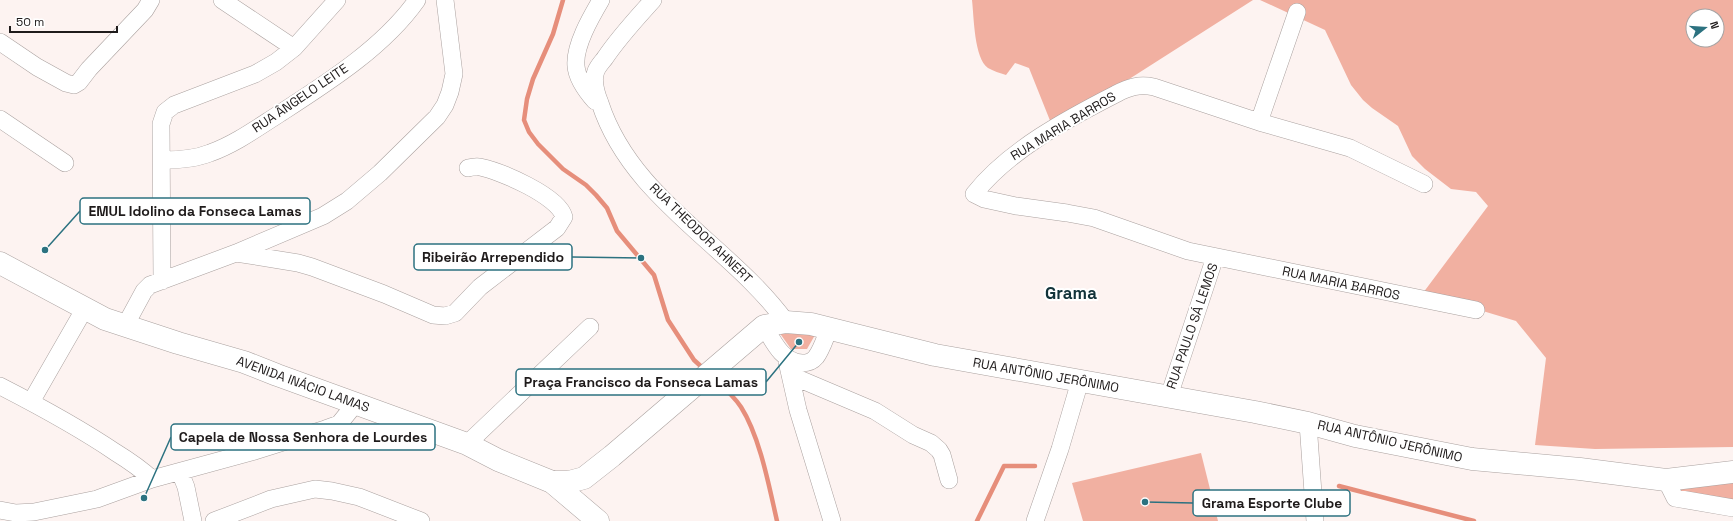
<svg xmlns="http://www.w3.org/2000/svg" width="1733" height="521" font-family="'Space Grotesk',sans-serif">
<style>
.green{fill:#f1b0a1;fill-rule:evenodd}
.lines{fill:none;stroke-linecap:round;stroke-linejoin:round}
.stream{stroke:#e68e7b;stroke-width:4.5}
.street-casing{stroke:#aaa19f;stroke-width:18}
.secondary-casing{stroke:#aaa19f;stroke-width:23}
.primary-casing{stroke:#aaa19f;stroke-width:23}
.street{stroke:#fff;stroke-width:17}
.secondary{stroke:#fff;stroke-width:22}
.primary{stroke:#fff;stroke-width:22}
.labels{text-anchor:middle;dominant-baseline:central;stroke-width:4;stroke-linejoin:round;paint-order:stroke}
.street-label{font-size:13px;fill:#1f1b1b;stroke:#fff}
.district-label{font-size:17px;font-weight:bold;fill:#12333a;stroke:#fff}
.leader{fill:none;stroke:#2c7280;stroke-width:1.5}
.callout-dot{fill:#2c7280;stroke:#fff;stroke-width:1.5}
.callout{fill:#fff;stroke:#2c7280;stroke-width:1.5}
.callout-label{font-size:14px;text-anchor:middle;font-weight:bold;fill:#1f1b1b}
</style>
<rect width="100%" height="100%" fill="#fdf3f1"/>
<path class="green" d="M972 0H1253L1054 127 1051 123 1029 68 1015 63 1006 75C1000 73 993 71 988 68 974 58 974 17 972 0Z
M1260 0H1733V447L1595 449 1535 445 1546 358 1516 321 1423 293 1488 206 1476 192 1451 189 1425 169 1412 156 1398 126 1372 108 1363 100 1351 85 1325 30ZM1693 16H1717V40H1693Z
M779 332 815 335 807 349H791Z
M1201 453 1218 521H1083L1072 483Z
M1733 478V501L1655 487Z"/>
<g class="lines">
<path class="stream" d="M563 0 553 34 533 79 527 99 524 120 529 132 538 144 563 169 586 185 596 195 607 208 617 231 654 275 668 320 694 360 705 370
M713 378C723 387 733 395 741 407 760 437 769 486 777 521
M1339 486 1474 521
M977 521 1004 466H1035"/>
<defs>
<path id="street" d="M222 0 294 48
M653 0C636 19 619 37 605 58 602 62 598 66 596 71 592 81 596 93 600 103 631 199 730 245 786 322
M0 42 37 67 66 83 74 85 79 82 89 69 145 10 151 0
M595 101C587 92 577 79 576 66 574 46 591 17 601 0
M0 119 65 163
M1259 122 1297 12
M163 160C179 160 195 159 210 153 235 144 257 128 279 114 327 83 384 47 417 0
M1424 184 1350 148 1259 122 1154 87C1139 84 1129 87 1116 94 1067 119 1009 150 974 194L984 199 1016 206 1067 213 1094 218 1188 251 1476 310
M236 253 298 263 312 267 384 294 433 315 445 316 455 313 480 287 557 228 564 217C559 196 500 171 480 167 476 166 472 167 468 168
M162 281 161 124 165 112 174 105 255 74 276 62 294 48 337 0
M125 326 144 291 150 285 236 253 323 216 347 201 380 173 437 117 445 105 450 92 454 74 445 0
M764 326C773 341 782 362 802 363 808 363 812 362 816 357 822 349 825 338 829 329
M786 357 798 410 832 521
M790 375 875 411 913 435 931 443 939 450 942 455 949 480
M0 386C39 406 78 427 115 452 128 460 140 468 152 479
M1169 396 1215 257
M31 402 85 308
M1308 423 1315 521
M467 444 590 327
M180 472 186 487 193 521
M1666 480 1675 498 1733 508
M0 510 16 513 34 512 97 499 152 479 255 451 325 429 339 424 356 403
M214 521 271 499 315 489 332 491 359 497 421 521
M1035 521 1060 449 1080 381"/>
<path id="secondary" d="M552 482H569L584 478 612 456 764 326 786 322 811 324 935 355 1255 412 1308 423 1355 436 1472 459 1580 469 1666 480 1733 472"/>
<path id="primary" d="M0 263 105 319 178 343 244 362 277 375 467 444 498 460 552 482 598 521"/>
</defs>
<use href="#street" class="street-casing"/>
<use href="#secondary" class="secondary-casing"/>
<use href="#primary" class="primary-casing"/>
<use href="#street" class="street"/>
<use href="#secondary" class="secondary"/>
<use href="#primary" class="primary"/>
</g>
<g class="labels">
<g class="street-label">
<text transform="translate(300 98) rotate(-34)">RUA ÂNGELO LEITE</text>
<text transform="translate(1063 126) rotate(-31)">RUA MARIA BARROS</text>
<text transform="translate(701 233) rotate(44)">RUA THEODOR AHNERT</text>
<text transform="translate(1341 283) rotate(12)">RUA MARIA BARROS</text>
<text transform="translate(1192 326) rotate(-71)">RUA PAULO SÁ LEMOS</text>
<text transform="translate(1046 375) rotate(10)">RUA ANTÔNIO JERÔNIMO</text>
<text transform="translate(303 384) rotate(20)">AVENIDA INÁCIO LAMAS</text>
<text transform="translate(1390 441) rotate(13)">RUA ANTÔNIO JERÔNIMO</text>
</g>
<g class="district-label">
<text x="1071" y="293">Grama</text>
</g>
</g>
<path class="leader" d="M45 250L80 211M641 258L572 257M799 342L766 382M144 498L171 437M1145 502L1193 503"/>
<g class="callout-dot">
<circle cx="45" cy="250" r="4"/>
<circle cx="641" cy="258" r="4"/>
<circle cx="799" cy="342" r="4"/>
<circle cx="144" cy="498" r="4"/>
<circle cx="1145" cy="502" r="4"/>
</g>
<g class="callout">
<rect x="80" y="198" width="230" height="26" rx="4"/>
<rect x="414" y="244" width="158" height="26" rx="4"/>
<rect x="516" y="369" width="250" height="26" rx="4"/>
<rect x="171" y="424" width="264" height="26" rx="4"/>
<rect x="1193" y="490" width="157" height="26" rx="4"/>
</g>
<g class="callout-label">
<text x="195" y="216">EMUL Idolino da Fonseca Lamas</text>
<text x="493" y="262">Ribeirão Arrependido</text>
<text x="641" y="387">Praça Francisco da Fonseca Lamas</text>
<text x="303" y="442">Capela de Nossa Senhora de Lourdes</text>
<text x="1272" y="508">Grama Esporte Clube</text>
</g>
<g transform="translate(1705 28) rotate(73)"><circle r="19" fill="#ffffff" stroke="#a5a4a4"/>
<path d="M0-3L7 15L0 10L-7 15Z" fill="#2c7280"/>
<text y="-6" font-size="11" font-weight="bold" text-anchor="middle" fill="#1f1b1b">N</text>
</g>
<path d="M10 26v6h107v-6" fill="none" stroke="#1f1b1b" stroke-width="2"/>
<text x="16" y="26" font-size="12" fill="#1f1b1b" stroke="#ffffff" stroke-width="3" paint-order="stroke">50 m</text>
</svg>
